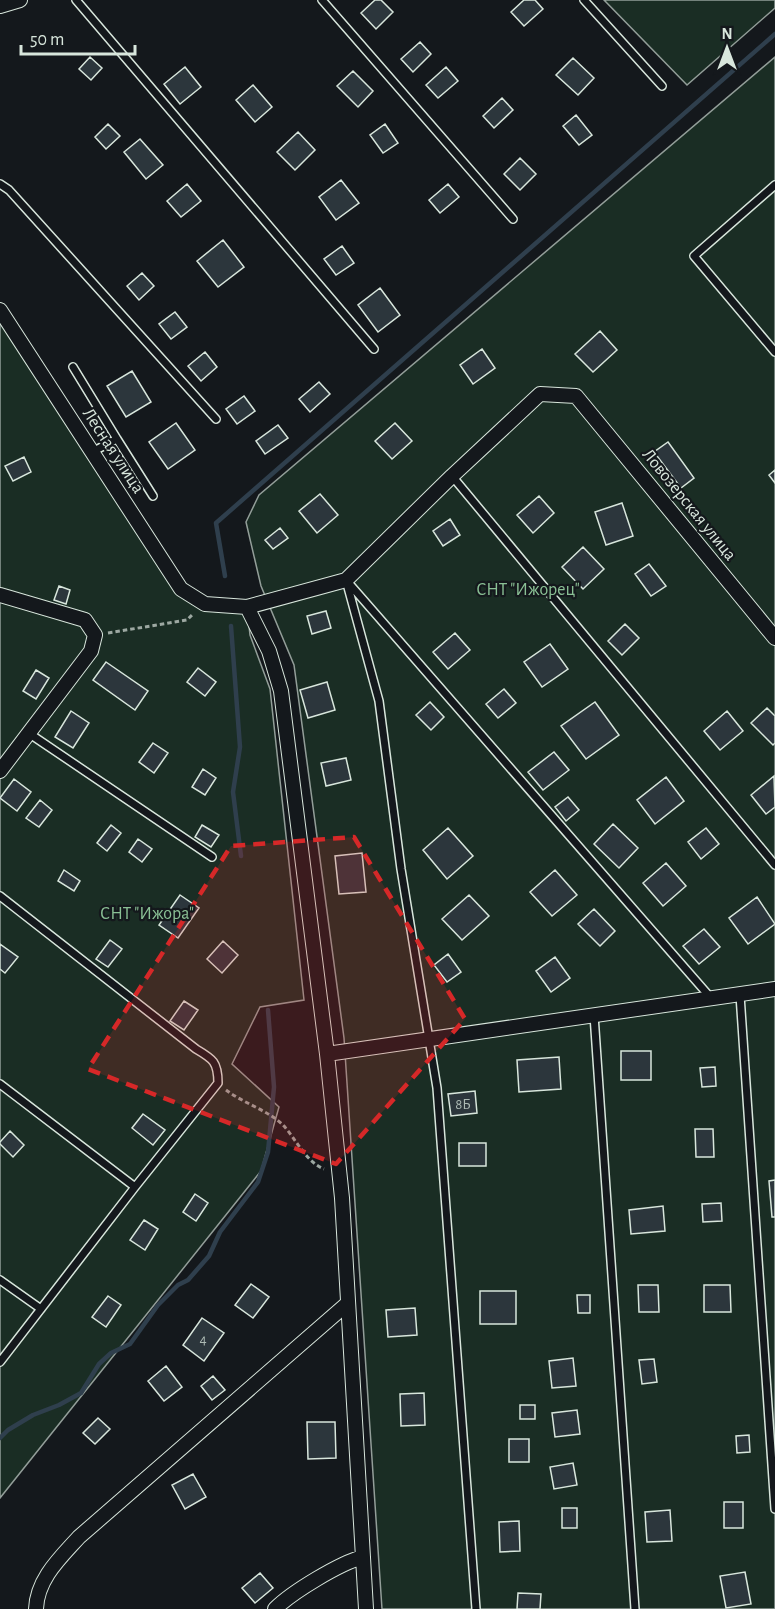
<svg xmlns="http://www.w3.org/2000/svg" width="775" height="1609" font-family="'Alegreya Sans',sans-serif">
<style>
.green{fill:#1a2d24;stroke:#939e99;stroke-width:1.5}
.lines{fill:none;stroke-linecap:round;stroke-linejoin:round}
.stream{stroke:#2f3f4d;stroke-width:4.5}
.building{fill:#2c363c;stroke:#d8e6dc;stroke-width:1.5}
.service-casing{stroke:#d8e6dc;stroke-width:10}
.minor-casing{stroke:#d8e6dc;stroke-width:16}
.path{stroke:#9da8a2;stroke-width:3;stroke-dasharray:4.5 3;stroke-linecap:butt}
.service{stroke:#14181c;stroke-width:7}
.minor{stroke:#14181c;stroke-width:14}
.marked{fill:#d62828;fill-opacity:0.2;stroke:#d62828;stroke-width:4.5;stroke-dasharray:12 8;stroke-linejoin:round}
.labels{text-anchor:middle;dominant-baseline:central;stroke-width:4.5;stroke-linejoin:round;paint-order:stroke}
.number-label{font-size:15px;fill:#adbab4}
.street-label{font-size:18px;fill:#d8e6dc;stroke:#14181c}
.park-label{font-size:18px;fill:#8ac095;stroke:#14181c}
</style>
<rect width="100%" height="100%" fill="#14181c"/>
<path class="green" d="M604 0H775V8L687 85Z
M775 57V1609H382L344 1038 294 665 261 586 246 522 259 495Z
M0 310 181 589 205 604 247 607 250 635 270 689 304 1000 260 1007 232 1064 279 1107 261 1171 0 1498Z"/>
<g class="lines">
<path class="stream" d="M225 576 216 523 775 34
M231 626 240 747 233 792 241 856
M0 1438 8 1430 33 1415 59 1405 81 1393 99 1364 111 1353 130 1344 158 1305 178 1285 188 1280 209 1256 220 1232 258 1182 268 1152 274 1087 268 1010"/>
</g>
<path class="building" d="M375 0H381L393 12 376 29 361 13Z
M524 0H535L543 9 524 26 511 12Z
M420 42 431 54 413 72 401 59Z
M90 57 102 68 91 80 79 69Z
M573 58 594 78 578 95 556 75Z
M185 67 201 87 180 104 164 84Z
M446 67 458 81 438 98 426 85Z
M353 71 373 91 358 107 337 86Z
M253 85 272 107 255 122 236 100Z
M502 98 513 110 494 128 483 116Z
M576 115 592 135 579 145 563 126Z
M108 124 120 136 106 149 95 137Z
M385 124 398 143 383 153 370 135Z
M298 132 315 150 295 170 277 152Z
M140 139 163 165 146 179 124 152Z
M520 158 536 174 520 190 504 174Z
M341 180 359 203 336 220 319 197Z
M187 184 201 201 181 217 167 201Z
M448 184 459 197 440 213 429 200Z
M223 240 244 267 218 287 197 261Z
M342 246 354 263 336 275 324 259Z
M142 273 154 286 139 300 127 286Z
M380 288 400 315 378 332 358 305Z
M175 312 187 327 171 339 159 324Z
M600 331 617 350 593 372 575 354Z
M482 349 495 368 473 384 460 365Z
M205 352 217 367 201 381 188 366Z
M132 371 151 402 126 417 107 386Z
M319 382 330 394 310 412 299 399Z
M244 396 255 411 237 424 226 409Z
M176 423 195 450 168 469 149 442Z
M395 423 412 441 392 459 375 441Z
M278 425 288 438 265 454 256 441Z
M668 442 694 478 681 488 654 452Z
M24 457 31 472 13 481 5 466Z
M775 470V483L769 475Z
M320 494 338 515 317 533 299 511Z
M539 496 554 513 533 533 517 515Z
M622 503 633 536 606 545 595 512Z
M450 519 460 535 443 546 433 531Z
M280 528 288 538 273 549 265 540Z
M583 547 604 569 583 589 562 567Z
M649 564 666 586 651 596 635 574Z
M59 586 70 590 66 604 54 600Z
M326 611 331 628 312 634 307 616Z
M625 624 639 638 622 655 608 641Z
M455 633 470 650 448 669 433 652Z
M550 644 568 669 542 687 524 662Z
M106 662 148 691 135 710 93 680Z
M198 668 216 682 205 696 187 682Z
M36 670 49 678 36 699 23 691Z
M327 682 335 710 308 718 300 690Z
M504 689 516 703 498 718 486 704Z
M430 702 444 717 431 730 416 715Z
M595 702 619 735 586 759 561 726Z
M767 708 775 716V743L773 745 751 723Z
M71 711 89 723 73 748 55 737Z
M727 711 743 731 720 750 704 731Z
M153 743 168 753 154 773 139 762Z
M554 752 569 770 543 790 528 772Z
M346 758 351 780 326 786 321 763Z
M203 769 216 778 205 795 192 787Z
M774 776 775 807 766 814 751 795Z
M666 777 684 801 655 824 637 800Z
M14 779 31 792 17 811 0 798Z
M568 797 579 810 566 821 555 807Z
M40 800 52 810 39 827 26 818Z
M613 824 638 848 619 868 594 844Z
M111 825 121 833 107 851 97 843Z
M202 825 219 835 211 847 195 837Z
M448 828 473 856 447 879 423 850Z
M706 828 719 844 701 859 688 842Z
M138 839 152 849 142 862 129 852Z
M362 853 366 892 339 894 335 856Z
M666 863 686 886 663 906 643 883Z
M64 870 80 881 74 891 58 881Z
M555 870 577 895 552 916 530 892Z
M180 895 199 908 178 938 159 925Z
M469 895 489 916 462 940 442 919Z
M757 897 775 924 748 944 729 918Z
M594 909 615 931 600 946 578 924Z
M704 929 720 947 699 964 683 946Z
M110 940 122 949 108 967 96 959Z
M223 941 238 955 222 973 207 959Z
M0 944 18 957 5 973 0 969Z
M448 954 461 972 447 982 434 965Z
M555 957 570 978 551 992 536 971Z
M184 1001 198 1010 184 1030 170 1021Z
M621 1051H651V1080H621Z
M559 1057 561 1089 519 1092 517 1060Z
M715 1067 716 1086 702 1087 700 1068Z
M475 1091 477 1113 451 1116 448 1094Z
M143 1114 165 1130 153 1145 132 1128Z
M695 1129H713L714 1157H696Z
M10 1131 24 1145 13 1157 0 1144V1142Z
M459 1143H486V1166H459Z
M775 1180V1217H772L769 1181Z
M195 1194 208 1203 196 1221 183 1212Z
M721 1203 722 1221 703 1222 702 1204Z
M663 1206 665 1231 631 1234 629 1210Z
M144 1220 158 1229 145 1250 130 1240Z
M251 1284 269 1297 253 1318 235 1305Z
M638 1285H658L659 1312H639Z
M704 1285H730L731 1312H704Z
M480 1291H516V1324H480Z
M577 1295H590V1313H578Z
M108 1296 121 1305 106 1327 92 1317Z
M415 1308 417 1335 388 1337 386 1310Z
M202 1318 224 1333 204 1361 183 1345Z
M573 1358 576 1386 552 1388 549 1361Z
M654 1359 657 1382 642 1384 639 1360Z
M166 1366 182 1387 164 1401 148 1381Z
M213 1376 225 1390 212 1400 201 1386Z
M424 1393 425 1425 401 1426 400 1394Z
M520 1405H535V1419H520Z
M577 1410 580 1434 555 1437 552 1413Z
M98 1418 110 1429 95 1444 83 1433Z
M307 1422H335L336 1458 308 1459Z
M749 1435 750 1452 737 1453 736 1436Z
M509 1439H529V1462H509Z
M573 1463 577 1485 554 1489 550 1467Z
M193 1474 206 1497 185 1509 172 1485Z
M724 1502H743V1528H724Z
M562 1508H577V1528H562Z
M670 1510 672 1541 647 1542 645 1512Z
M519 1521 520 1551 500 1552 499 1522Z
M745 1572 751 1604 726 1608 720 1576Z
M260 1573 273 1588 255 1603 242 1588Z
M518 1593 541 1594 540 1609H517Z"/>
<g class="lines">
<defs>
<path id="service" d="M76 0 374 349
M322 0 513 219
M584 0 662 86
M0 184 9 190 216 419
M775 185 694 256 775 352
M73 367 117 439 92 452
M117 439 153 496
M452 476 775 865
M346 580 379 701 401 869 437 1088 476 1609
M346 580 711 998
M30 734 212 857
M0 896 196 1049C213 1059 218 1062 218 1083L135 1187 0 1362
M740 995 775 1509
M594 1015 635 1609
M0 1084 135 1187
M0 1280 41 1309"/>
<path id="minor" d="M0 6 20 0
M0 310 181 589 205 604 247 607 346 580 452 476 540 394 576 396 775 638
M0 595 85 620 95 635 91 651 0 771
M247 607 269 651 281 691 327 1054 342 1198 366 1609
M327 1054 775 989
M36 1609C37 1579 60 1558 79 1537L348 1303
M275 1609C292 1592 340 1563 363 1557"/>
</defs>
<use href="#service" class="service-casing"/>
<use href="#minor" class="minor-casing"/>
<path class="path" d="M108 633 187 620 194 613
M226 1090C243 1103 269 1111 283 1125 296 1139 306 1162 324 1169"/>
<use href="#service" class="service"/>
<use href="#minor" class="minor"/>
</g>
<path class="marked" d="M354 837 465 1019 336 1164 88 1069 231 846Z"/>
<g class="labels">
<g class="number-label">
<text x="463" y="1104">8Б</text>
<text x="203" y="1339">4</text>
</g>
<g class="street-label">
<text transform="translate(113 451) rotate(57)">Лесная улица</text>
<text transform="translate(689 505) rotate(51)">Ловозерская улица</text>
</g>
<g class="park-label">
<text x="528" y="590">СНТ "Ижорец"</text>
<text x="147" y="914">СНТ "Ижора"</text>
</g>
</g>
<g transform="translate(727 48)" stroke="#14181c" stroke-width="4.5" paint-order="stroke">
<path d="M0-4.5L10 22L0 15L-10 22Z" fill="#d8e6dc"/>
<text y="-9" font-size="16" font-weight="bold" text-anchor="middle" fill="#d8e6dc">N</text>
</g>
<path d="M21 45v9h114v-9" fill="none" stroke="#d8e6dc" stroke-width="3"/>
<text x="30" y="45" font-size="18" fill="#d8e6dc" stroke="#14181c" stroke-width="4.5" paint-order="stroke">50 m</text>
</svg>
